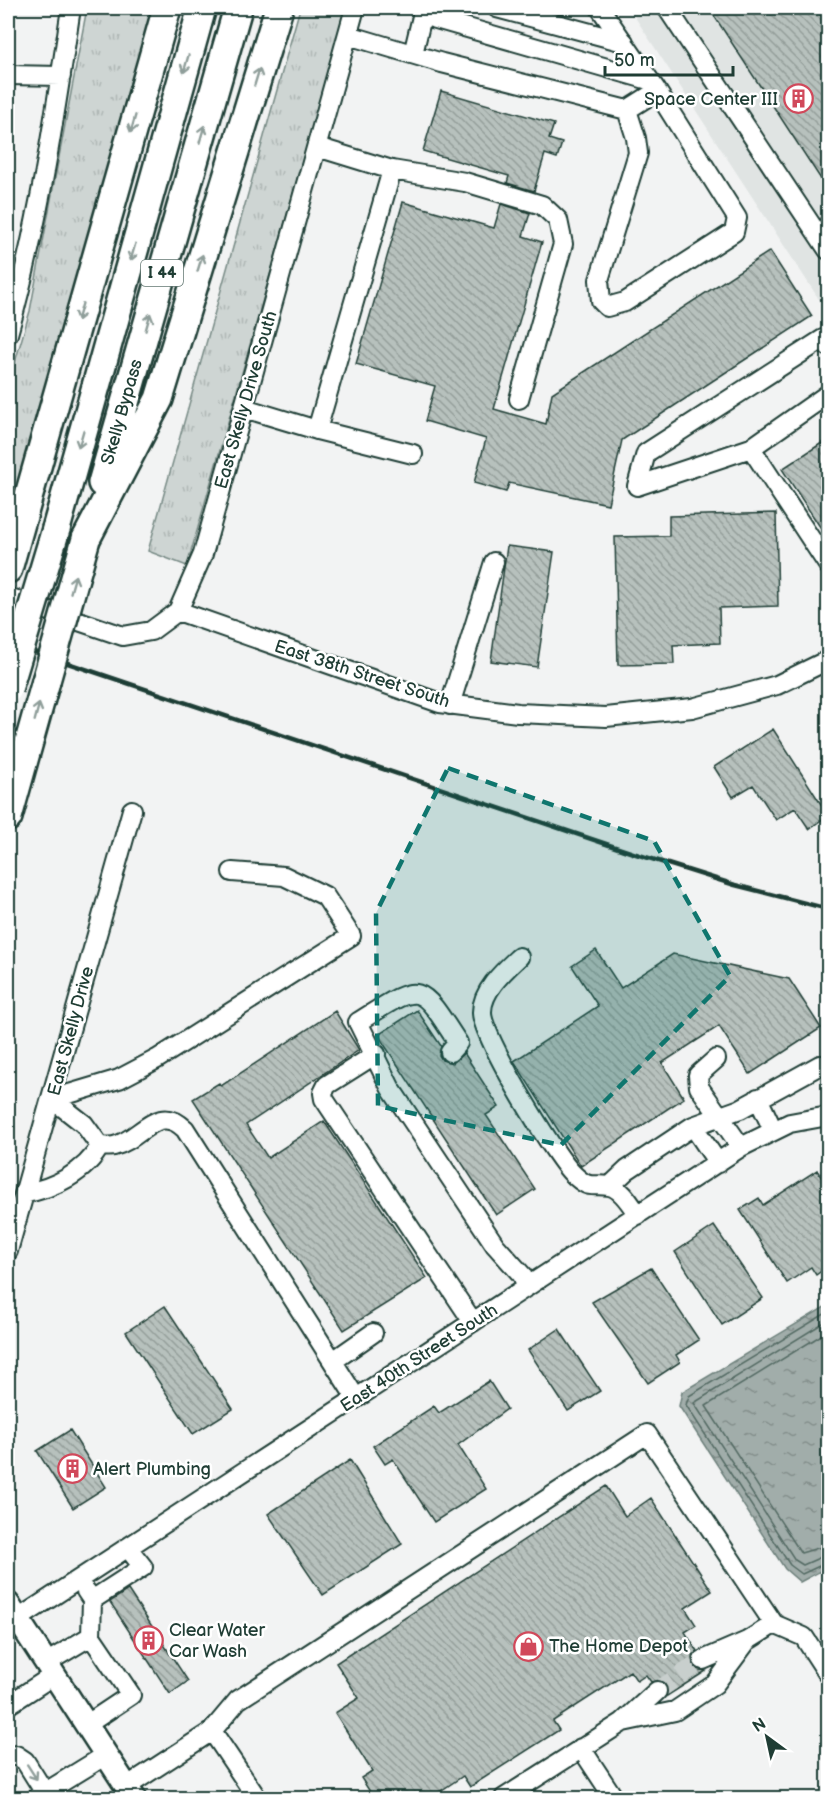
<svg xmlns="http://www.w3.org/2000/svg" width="836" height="1806" font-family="'Balsamiq Sans',sans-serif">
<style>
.built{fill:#e0e4e3}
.grass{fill:url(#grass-tufts);stroke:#768984;stroke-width:1.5}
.water{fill:url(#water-ripples);stroke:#6d807b;stroke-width:1.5}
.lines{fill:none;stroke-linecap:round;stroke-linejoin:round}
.shore{stroke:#536a63;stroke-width:1.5}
.building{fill:url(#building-back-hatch);stroke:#1f3d34;stroke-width:1.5}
.minor-tunnel{stroke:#c8cfcd;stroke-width:18;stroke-dasharray:18 9;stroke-linecap:butt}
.minor-casing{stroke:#1f3d34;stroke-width:22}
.major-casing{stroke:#1f3d34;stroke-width:27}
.highway-casing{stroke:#1f3d34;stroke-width:32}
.minor{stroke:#fff;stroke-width:18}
.major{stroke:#fff;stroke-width:22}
.highway{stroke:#fff;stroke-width:27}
.rail{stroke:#1f3d34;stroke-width:4.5}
.highway-bridge-casing{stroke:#1f3d34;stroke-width:32;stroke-linecap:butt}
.highway-bridge{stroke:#fff;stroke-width:27}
.oneway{stroke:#8f9e9a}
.marked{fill:#0f766e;fill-opacity:0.2;stroke:#0f766e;stroke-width:4.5;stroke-dasharray:12 8;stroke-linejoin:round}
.labels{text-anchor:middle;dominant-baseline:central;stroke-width:5;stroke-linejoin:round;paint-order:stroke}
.shield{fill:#fff;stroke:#627771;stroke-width:1.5}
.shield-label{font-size:16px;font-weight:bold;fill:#1f3d34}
.poi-label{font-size:18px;fill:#1f3d34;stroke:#fff;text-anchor:start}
.street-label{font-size:18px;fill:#1f3d34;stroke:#fff}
</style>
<defs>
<pattern id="grass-tufts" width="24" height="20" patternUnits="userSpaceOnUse" patternTransform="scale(1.5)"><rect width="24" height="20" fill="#ced5d3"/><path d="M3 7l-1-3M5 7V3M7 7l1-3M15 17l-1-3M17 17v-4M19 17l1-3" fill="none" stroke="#b0b8b6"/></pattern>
<pattern id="water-ripples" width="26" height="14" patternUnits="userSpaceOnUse" patternTransform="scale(1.5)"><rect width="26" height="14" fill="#a1adaa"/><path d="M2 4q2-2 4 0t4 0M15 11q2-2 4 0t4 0" fill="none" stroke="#838e8b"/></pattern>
<pattern id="building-back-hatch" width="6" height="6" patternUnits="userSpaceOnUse" patternTransform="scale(1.5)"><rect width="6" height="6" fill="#b7c1bd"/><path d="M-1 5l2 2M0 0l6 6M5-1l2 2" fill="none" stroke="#949e9a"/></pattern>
</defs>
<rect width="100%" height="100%" fill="#f2f3f3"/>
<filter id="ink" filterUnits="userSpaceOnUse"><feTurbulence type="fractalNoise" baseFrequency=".0167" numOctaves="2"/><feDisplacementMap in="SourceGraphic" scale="12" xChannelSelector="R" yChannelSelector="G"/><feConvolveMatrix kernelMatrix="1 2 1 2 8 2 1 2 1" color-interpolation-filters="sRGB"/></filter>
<g filter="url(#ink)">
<path class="built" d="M629 8H828V313Z"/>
<path class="grass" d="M87 8H154L10 515 8 386 30 311Z
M300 8H346L187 566 148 551Z"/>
<path class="water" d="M828 1305V1567L800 1582 785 1569 679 1406 682 1392Z"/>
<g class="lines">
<path class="shore" d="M828 1312 689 1396 686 1405 790 1565 802 1574 828 1562
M828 1320 694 1403 795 1560 803 1565 828 1554
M828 1331 706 1406 801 1553 828 1545"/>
</g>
<path class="building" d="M709 8H828V190Z
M441 91 554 124 549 139 562 143 557 158 545 154 534 191 507 183 509 176 423 151Z
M403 202 494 228 501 204 530 213 523 236 542 242 494 409 546 424 552 393 770 251 812 316 622 440 608 504 509 483 506 492 474 483 486 439 425 421 435 386 356 364Z
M828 439V539L782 469Z
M776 513 778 606 719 608 720 643 673 645 674 664 618 665 615 537 669 536V516Z
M507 546 554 552 537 667 491 661Z
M773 729 828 815 809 829 795 808 776 820 753 785 733 797 714 767Z
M596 950 621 988 673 954 789 979 821 1028 750 1074 719 1026 662 1063 684 1098 581 1166 514 1061 598 1006 572 966Z
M417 1010 441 1046 439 1055 442 1060 453 1063 464 1053 499 1107 486 1115 535 1189 496 1215 378 1035Z
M335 1011 359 1050 246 1125 268 1158 324 1121 427 1278 344 1330 193 1099 219 1083 221 1086Z
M817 1170 828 1188V1266L816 1275 811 1267 787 1283 740 1210 759 1198 763 1205Z
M714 1226 763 1298 722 1325 675 1252Z
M651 1268 699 1340 676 1355 680 1362 648 1383 592 1302Z
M165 1306 233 1409 193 1434 126 1332Z
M559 1329 600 1391 568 1411 528 1350Z
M489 1381 507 1409 458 1445 486 1489 434 1522 393 1459 385 1464 373 1446 434 1406 439 1413Z
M70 1430 106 1487 73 1508 37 1451Z
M350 1460 402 1544 323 1595 268 1514Z
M606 1486 625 1516 651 1498 712 1591 685 1608 696 1625 685 1632 697 1651 692 1658 693 1664 697 1669 706 1671 667 1696 668 1689 665 1683 660 1680 651 1682 646 1675 637 1681 630 1671 553 1721 559 1730 470 1787 463 1776 430 1798H374L361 1778 372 1771 335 1713 359 1698 336 1663Z
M128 1590 188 1681 170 1694 110 1602Z"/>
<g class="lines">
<path class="minor-tunnel" d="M657 1691 703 1660"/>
<defs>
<path id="minor" d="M497 8 624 42
M667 8 828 250
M422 15 649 80
M348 35 442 63 627 110 657 91 600 8
M413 54 424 8
M8 75 61 76
M627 110 636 138 638 153 599 280 601 301 607 307 625 302 734 232 737 218 657 91
M317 147 392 170 465 182 542 205 558 220 563 244 519 399
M8 334C38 229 55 115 71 8
M828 394 751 448 828 565
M244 408 317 430 413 454
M317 430 392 170
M751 448 637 486 646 453 823 339 828 346
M8 597 123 636 151 631 178 611 203 554 355 8
M178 611 440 703 518 713 606 717 692 708 777 685 828 660
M450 705 494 562
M519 957C505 970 481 991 482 1013 482 1036 554 1155 572 1173 590 1191 591 1183 609 1186 622 1188 631 1205 638 1215
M450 1052 458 1043C417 979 421 983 358 1022L391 1089 495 1245 522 1275 527 1287
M376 1054 327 1085 323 1093 324 1099 473 1322
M716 1059 698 1075 699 1087 741 1147
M758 1098 773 1130
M52 1099 119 1079 157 1059 351 936 325 896 284 876 232 872
M693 1126 740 1109 820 1065H828
M100 1146C104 1146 110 1147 114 1146 141 1140 157 1102 185 1129L356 1398
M610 1186 627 1170 693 1126 718 1163
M25 1193C53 1189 86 1172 100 1146L84 1124 52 1099
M8 1251 132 810
M333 1361 373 1333
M86 1591 92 1600 143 1567 128 1548
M18 1619 741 1147 790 1123 828 1116
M703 1660 747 1641
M46 1663 91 1636
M8 1705 54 1675
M623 1722 657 1691
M86 1725 131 1695 91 1636 92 1600
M212 1731 257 1798
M581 1748 614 1798
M8 1757 16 1755 25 1761 45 1793 42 1798
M126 1787 212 1731 238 1700 647 1434 774 1624 804 1637 828 1674
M36 1798 106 1755
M504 1798 623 1722 675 1711 715 1684 747 1641 774 1624"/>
<path id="major" d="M8 1604 134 1798"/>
<path id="highway" d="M102 483 238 8
M56 529 202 8
M86 539 159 399 279 8
M8 569 167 8
M8 817 46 681"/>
</defs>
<use href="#minor" class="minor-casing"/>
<use href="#major" class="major-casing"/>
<use href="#highway" class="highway-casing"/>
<use href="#minor" class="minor"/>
<use href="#major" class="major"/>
<use href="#highway" class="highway"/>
<path class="rail" d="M8 643 636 854 735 885 828 909"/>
<defs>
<path id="highway-bridge" d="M46 681 86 539
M8 689 56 529"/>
</defs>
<use href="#highway-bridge" class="highway-bridge-casing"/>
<use href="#highway-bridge" class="highway-bridge"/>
</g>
<defs><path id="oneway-shaft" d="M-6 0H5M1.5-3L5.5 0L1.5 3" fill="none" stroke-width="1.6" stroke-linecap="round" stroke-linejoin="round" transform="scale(1.5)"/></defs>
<g class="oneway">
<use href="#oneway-shaft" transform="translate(186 64) rotate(106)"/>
<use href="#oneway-shaft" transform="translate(257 77) rotate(-73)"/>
<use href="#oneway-shaft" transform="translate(133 124) rotate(106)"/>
<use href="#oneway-shaft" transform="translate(202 134) rotate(-74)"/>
<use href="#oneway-shaft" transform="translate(133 252) rotate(106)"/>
<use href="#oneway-shaft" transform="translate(200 263) rotate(-73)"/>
<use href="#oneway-shaft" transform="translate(80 312) rotate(106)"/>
<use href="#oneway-shaft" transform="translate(148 322) rotate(-74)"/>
<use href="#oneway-shaft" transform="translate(81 439) rotate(106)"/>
<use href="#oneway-shaft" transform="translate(73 584) rotate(-74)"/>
<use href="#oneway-shaft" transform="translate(37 712) rotate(-75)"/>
<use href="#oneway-shaft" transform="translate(32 1772) rotate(57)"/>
</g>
</g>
<path class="marked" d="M448 768 654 841 730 976 561 1145 378 1106 376 913Z"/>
<defs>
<symbol id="building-ring" viewBox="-11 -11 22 22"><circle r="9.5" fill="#fff" stroke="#d1495b" stroke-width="1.5"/><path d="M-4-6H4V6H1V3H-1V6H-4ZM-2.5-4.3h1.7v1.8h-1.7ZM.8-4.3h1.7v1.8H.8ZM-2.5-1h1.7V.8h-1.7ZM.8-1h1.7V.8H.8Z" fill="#d1495b"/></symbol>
<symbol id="shop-ring" viewBox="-11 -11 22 22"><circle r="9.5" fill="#fff" stroke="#d1495b" stroke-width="1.5"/><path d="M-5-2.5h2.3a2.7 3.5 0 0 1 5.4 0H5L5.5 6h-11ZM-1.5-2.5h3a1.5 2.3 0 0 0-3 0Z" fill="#d1495b"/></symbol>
</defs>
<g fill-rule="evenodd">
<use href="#building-ring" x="782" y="82" width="33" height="33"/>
<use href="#building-ring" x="56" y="1452" width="33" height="33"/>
<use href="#building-ring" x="132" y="1624" width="33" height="33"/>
<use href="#shop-ring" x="512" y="1630" width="33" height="33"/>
</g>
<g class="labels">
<rect class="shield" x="141" y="260" width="42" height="26" rx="4.5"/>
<g class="shield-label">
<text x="162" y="273">I 44</text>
</g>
<g class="poi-label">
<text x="778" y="99" text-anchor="end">Space Center III</text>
<text x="93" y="1469">Alert Plumbing</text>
<text x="169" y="1630">Clear Water<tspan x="169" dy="21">Car Wash</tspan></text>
<text x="549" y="1646">The Home Depot</text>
</g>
<g class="street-label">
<text transform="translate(246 400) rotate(-74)">East Skelly Drive South</text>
<text transform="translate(122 412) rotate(-74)">Skelly Bypass</text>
<text transform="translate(362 674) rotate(18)">East 38th Street South</text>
<text transform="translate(71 1031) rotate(-75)">East Skelly Drive</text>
<text transform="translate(419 1358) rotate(-33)">East 40th Street South</text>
</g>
</g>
<rect width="836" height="1806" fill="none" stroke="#fff" stroke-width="30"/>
<rect x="15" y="15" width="806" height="1776" fill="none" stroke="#1f3d34" stroke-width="2" filter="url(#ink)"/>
<g transform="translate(767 1737) rotate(327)" stroke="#ffffff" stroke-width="4.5" paint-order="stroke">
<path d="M0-4.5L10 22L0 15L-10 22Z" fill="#1f3d34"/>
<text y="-9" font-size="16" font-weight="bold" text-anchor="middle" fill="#1f3d34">N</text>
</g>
<path d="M605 66v9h128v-9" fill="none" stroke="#1f3d34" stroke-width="3"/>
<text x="614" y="66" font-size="18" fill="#1f3d34" stroke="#ffffff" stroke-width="4.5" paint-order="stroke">50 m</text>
</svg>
